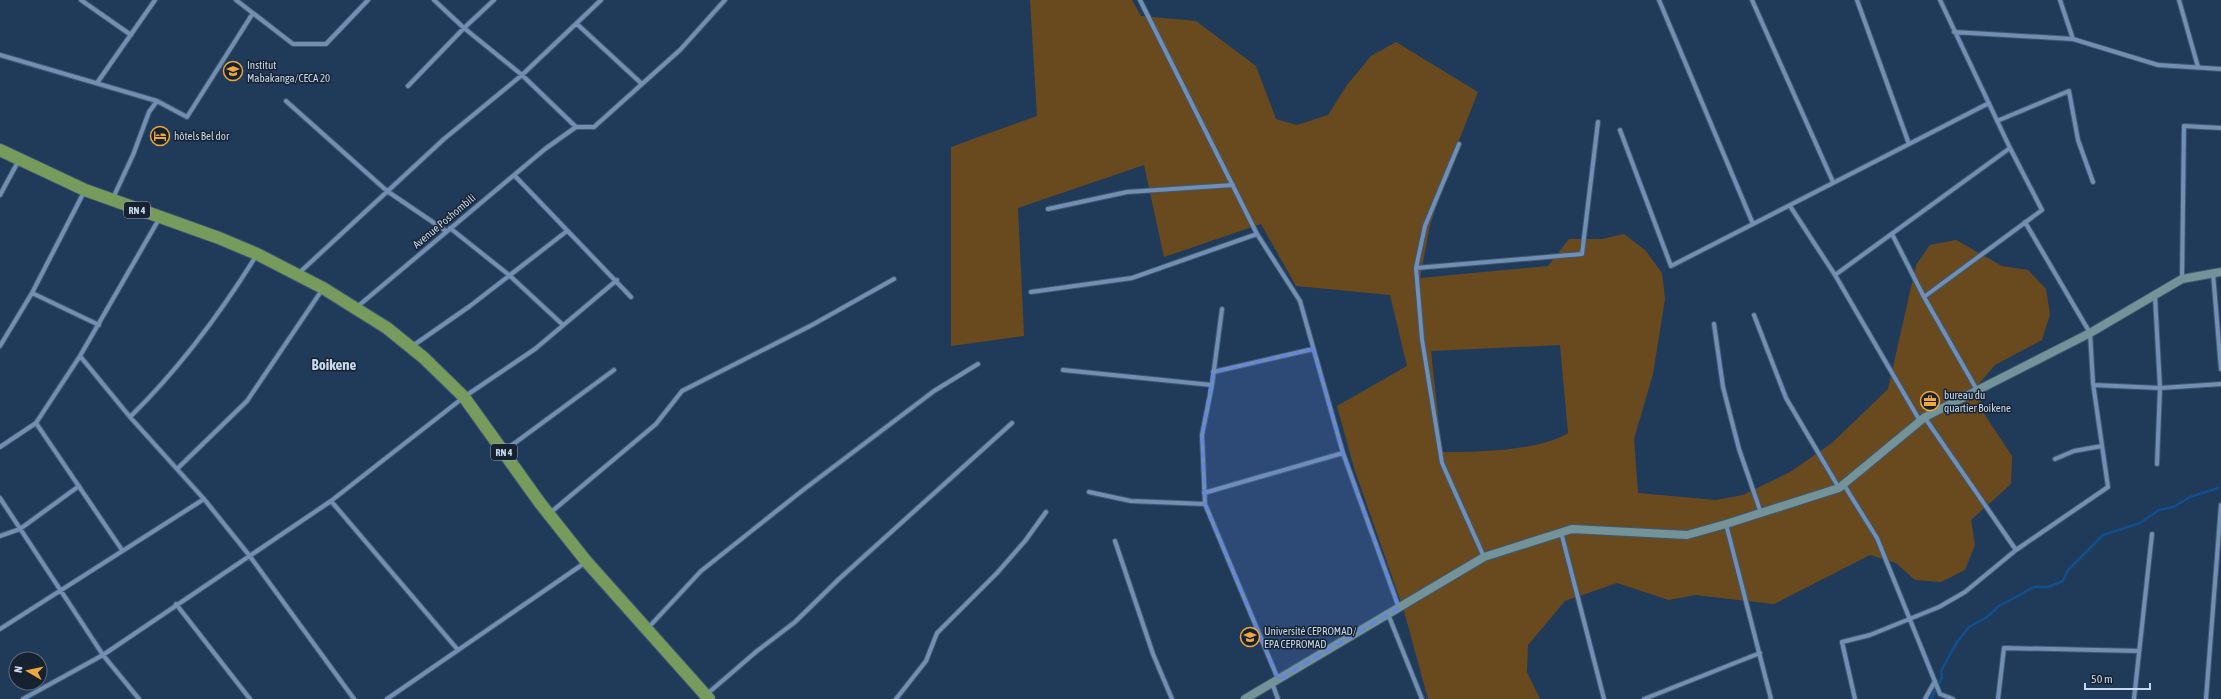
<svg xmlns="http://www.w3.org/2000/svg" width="2221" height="699" font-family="'Asap Condensed',sans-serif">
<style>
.green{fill:#694a1f;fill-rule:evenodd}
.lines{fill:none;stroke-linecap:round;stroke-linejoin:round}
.stream{stroke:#114f8e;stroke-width:2.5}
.street-casing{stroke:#405872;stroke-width:6}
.secondary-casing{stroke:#405872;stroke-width:10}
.highway-casing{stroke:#405872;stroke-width:14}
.street{stroke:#718fb3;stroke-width:4}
.secondary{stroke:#739399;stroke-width:8}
.highway{stroke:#779b5d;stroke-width:12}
.marked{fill:#6185e0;fill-opacity:0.2;stroke:#6185e0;stroke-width:3;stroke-dasharray:8 5;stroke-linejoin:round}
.labels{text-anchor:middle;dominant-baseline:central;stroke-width:3;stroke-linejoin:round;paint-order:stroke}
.shield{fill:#162230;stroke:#93a1b4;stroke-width:1}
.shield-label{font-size:10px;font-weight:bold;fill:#c8d8ec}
.poi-label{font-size:11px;fill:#c8d8ec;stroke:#162230;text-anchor:start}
.street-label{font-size:11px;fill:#c8d8ec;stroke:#162230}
.district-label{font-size:15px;font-weight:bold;fill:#c8d8ec;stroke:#162230}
</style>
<rect width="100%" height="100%" fill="#203b5a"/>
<path class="green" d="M1030 0H1132L1141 16 1196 21 1256 66 1276 119 1297 125 1328 115 1347 85 1371 56 1396 42 1478 92 1456 148 1430 225 1420 278 1548 266 1569 239H1602L1624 234 1645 250 1662 273 1665 299 1653 374 1634 439 1638 493 1716 500 1743 495 1790 472 1832 443 1888 389 1916 265 1930 245 1956 240 2002 266 2028 270 2046 289 2050 314 2042 340 1995 365 1977 386 1983 412 2012 456 2011 484 1971 520 1975 545 1965 570 1941 582 1915 580 1896 563 1870 555 1774 604 1695 595 1669 600 1617 583 1565 601 1528 645 1527 672 1540 699H1428L1404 611 1354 468 1337 406 1407 366 1390 295 1296 286 1261 224 1164 257 1144 165 1018 208 1024 336 951 346V147L1037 116ZM1560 345 1568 433C1539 451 1478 452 1442 452L1431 351Z"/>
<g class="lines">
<path class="stream" d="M1931 699 1942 678 1941 671 1957 642 1969 627 1987 617 1999 606 2034 587H2048L2063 581 2068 570 2103 535 2140 523 2159 510 2173 507 2190 497 2218 488"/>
<defs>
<path id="street" d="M81 0 131 35
M236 0 293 44H326L368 0
M434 0 464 28 522 75 576 127
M1140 0 1257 234 1300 301 1343 453 1399 608
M1659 0 1753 224
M1752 0 1833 182
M1857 0 1909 144
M2060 0 2073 39
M2179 0 2198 67
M577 24 642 84
M1954 32 2073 39 2158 65 2221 69
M0 55 157 101 187 117 253 13
M97 83 155 0
M408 86 464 28 494 0
M286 101 387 191 446 231
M1997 121 2069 91 2078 140 2093 182
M1620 130 1671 266 1989 103
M1459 144 1425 226 1416 268 1422 339 1442 463 1484 557
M515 176 631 297
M0 195 19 160
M113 198 133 155 149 112 157 101
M1790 206 1835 275 1920 421
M1048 209 1127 192 1233 185
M450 228 509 275 563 325
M1892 234 1924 297 1977 390
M1416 268 1582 254 1598 122
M299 273 444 139 522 75 601 0
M2213 273 2221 369
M1835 275 2010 148
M2182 279 2184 126 2221 128
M1031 292 1132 278 1257 234
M32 293 99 325
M2155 296 2160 388 2157 464
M1924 297 2042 210 2010 148 1940 0
M357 307 545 149 576 127H594L680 50 725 0
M1222 309 1212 385 1202 435 1205 504 1278 679
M1754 315 1786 398 1839 488
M1714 324 1723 387 1739 449 1761 513
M0 346 32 293 84 192
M411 347 470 306 567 231
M80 356 130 417 204 499 249 555 354 699
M1063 370 1212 385
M1213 372 1313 349
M2094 385 2160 388 2221 384
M130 417C179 369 220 314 256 256
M1925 418 2016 550
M36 423 122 550
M0 447 36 423 80 356 159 219
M504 451 614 370
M2055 459 2074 451 2102 446
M177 469 247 401 322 290
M1844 485 1877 538 1940 694 1953 699
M1089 492 1131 501 1205 504
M1204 493 1343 453
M0 498 103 655 139 699
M331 501 458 650
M550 513 656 424 682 391 812 325 894 279
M1726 524 1771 699
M1561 532 1604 699
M0 536 20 529 79 486
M1115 541 1153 654 1172 699
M176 604 250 699
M1388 614 1422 699
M648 628 701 571 803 490 934 391 978 364
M0 629 204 499
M1272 683 1278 699
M707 694 757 651 795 622 839 579 1012 423
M23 699 103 655 331 501 464 397 535 349 617 280
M387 699 586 562
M896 699 926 661 937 633 997 573 1025 541 1046 512
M1644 699 1760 653
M1855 699 1842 642 1870 635 1939 607 1965 592 2016 550 2108 487 2093 383 2090 333 2025 222
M1925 699 1935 681
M1998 699 2004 648 2139 651
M2134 699 2152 534
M2206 699 2221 505"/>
<path id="secondary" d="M1245 699 1484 557 1572 529 1687 535 1726 524 1839 488 1925 417 2090 333 2182 279 2221 272"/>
<path id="highway" d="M0 150 85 190 219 238 257 254 323 288 387 328 424 358 464 397 540 503 586 561 709 699"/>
</defs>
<use href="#street" class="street-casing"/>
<use href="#secondary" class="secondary-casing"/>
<use href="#highway" class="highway-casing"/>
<use href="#street" class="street"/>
<use href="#secondary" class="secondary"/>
<use href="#highway" class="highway"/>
</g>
<path class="marked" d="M1313 349 1343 453 1399 608 1278 680 1205 504 1202 435 1213 372Z"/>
<defs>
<symbol id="school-ring" viewBox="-11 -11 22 22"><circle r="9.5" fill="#162230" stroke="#eea73d" stroke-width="1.5"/><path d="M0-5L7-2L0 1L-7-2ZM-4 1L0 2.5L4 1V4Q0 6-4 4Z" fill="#eea73d"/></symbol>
<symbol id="hotel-ring" viewBox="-11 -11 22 22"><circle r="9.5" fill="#162230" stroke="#eea73d" stroke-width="1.5"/><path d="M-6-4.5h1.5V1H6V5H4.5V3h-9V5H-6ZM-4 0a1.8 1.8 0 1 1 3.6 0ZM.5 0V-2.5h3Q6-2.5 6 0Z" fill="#eea73d"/></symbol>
<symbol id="office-ring" viewBox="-11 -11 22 22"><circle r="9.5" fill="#162230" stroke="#eea73d" stroke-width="1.5"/><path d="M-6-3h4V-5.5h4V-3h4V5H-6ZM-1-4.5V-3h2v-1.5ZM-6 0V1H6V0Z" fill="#eea73d"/></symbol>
<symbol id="university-ring" viewBox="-11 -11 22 22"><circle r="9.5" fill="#162230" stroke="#eea73d" stroke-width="1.5"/><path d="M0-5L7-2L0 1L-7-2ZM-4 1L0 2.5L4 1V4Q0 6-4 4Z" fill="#eea73d"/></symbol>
</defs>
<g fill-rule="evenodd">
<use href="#school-ring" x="222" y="60" width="22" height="22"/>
<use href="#hotel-ring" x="149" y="125" width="22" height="22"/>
<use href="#office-ring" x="1919" y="390" width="22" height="22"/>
<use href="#university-ring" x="1239" y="626" width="22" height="22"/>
</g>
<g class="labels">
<g class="shield">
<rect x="124" y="202" width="26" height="16" rx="3"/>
<rect x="491" y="444" width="26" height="16" rx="3"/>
</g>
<g class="shield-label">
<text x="137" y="210">RN 4</text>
<text x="504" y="452">RN 4</text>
</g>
<g class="poi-label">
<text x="247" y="65">Institut<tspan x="247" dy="13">Mabakanga/CECA 20</tspan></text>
<text x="174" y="136">hôtels Bel dor</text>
<text x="1944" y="395">bureau du<tspan x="1944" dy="13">quartier Boikene</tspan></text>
<text x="1264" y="631">Université CEPROMAD/<tspan x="1264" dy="13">EPA CEPROMAD</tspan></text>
</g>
<g class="street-label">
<text transform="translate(444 221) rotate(-40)">Avenue Poshombili</text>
</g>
<g class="district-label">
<text x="334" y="364">Boikene</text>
</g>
</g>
<g transform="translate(28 671) rotate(279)"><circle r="19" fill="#162230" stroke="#5d6b7b"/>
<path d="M0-3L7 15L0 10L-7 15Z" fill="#eea73d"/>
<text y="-6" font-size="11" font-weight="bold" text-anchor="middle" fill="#c8d8ec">N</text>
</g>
<path d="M2085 683v6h65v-6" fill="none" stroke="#c8d8ec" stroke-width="2"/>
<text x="2091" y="683" font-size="12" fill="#c8d8ec" stroke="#162230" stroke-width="3" paint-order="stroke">50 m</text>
</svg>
